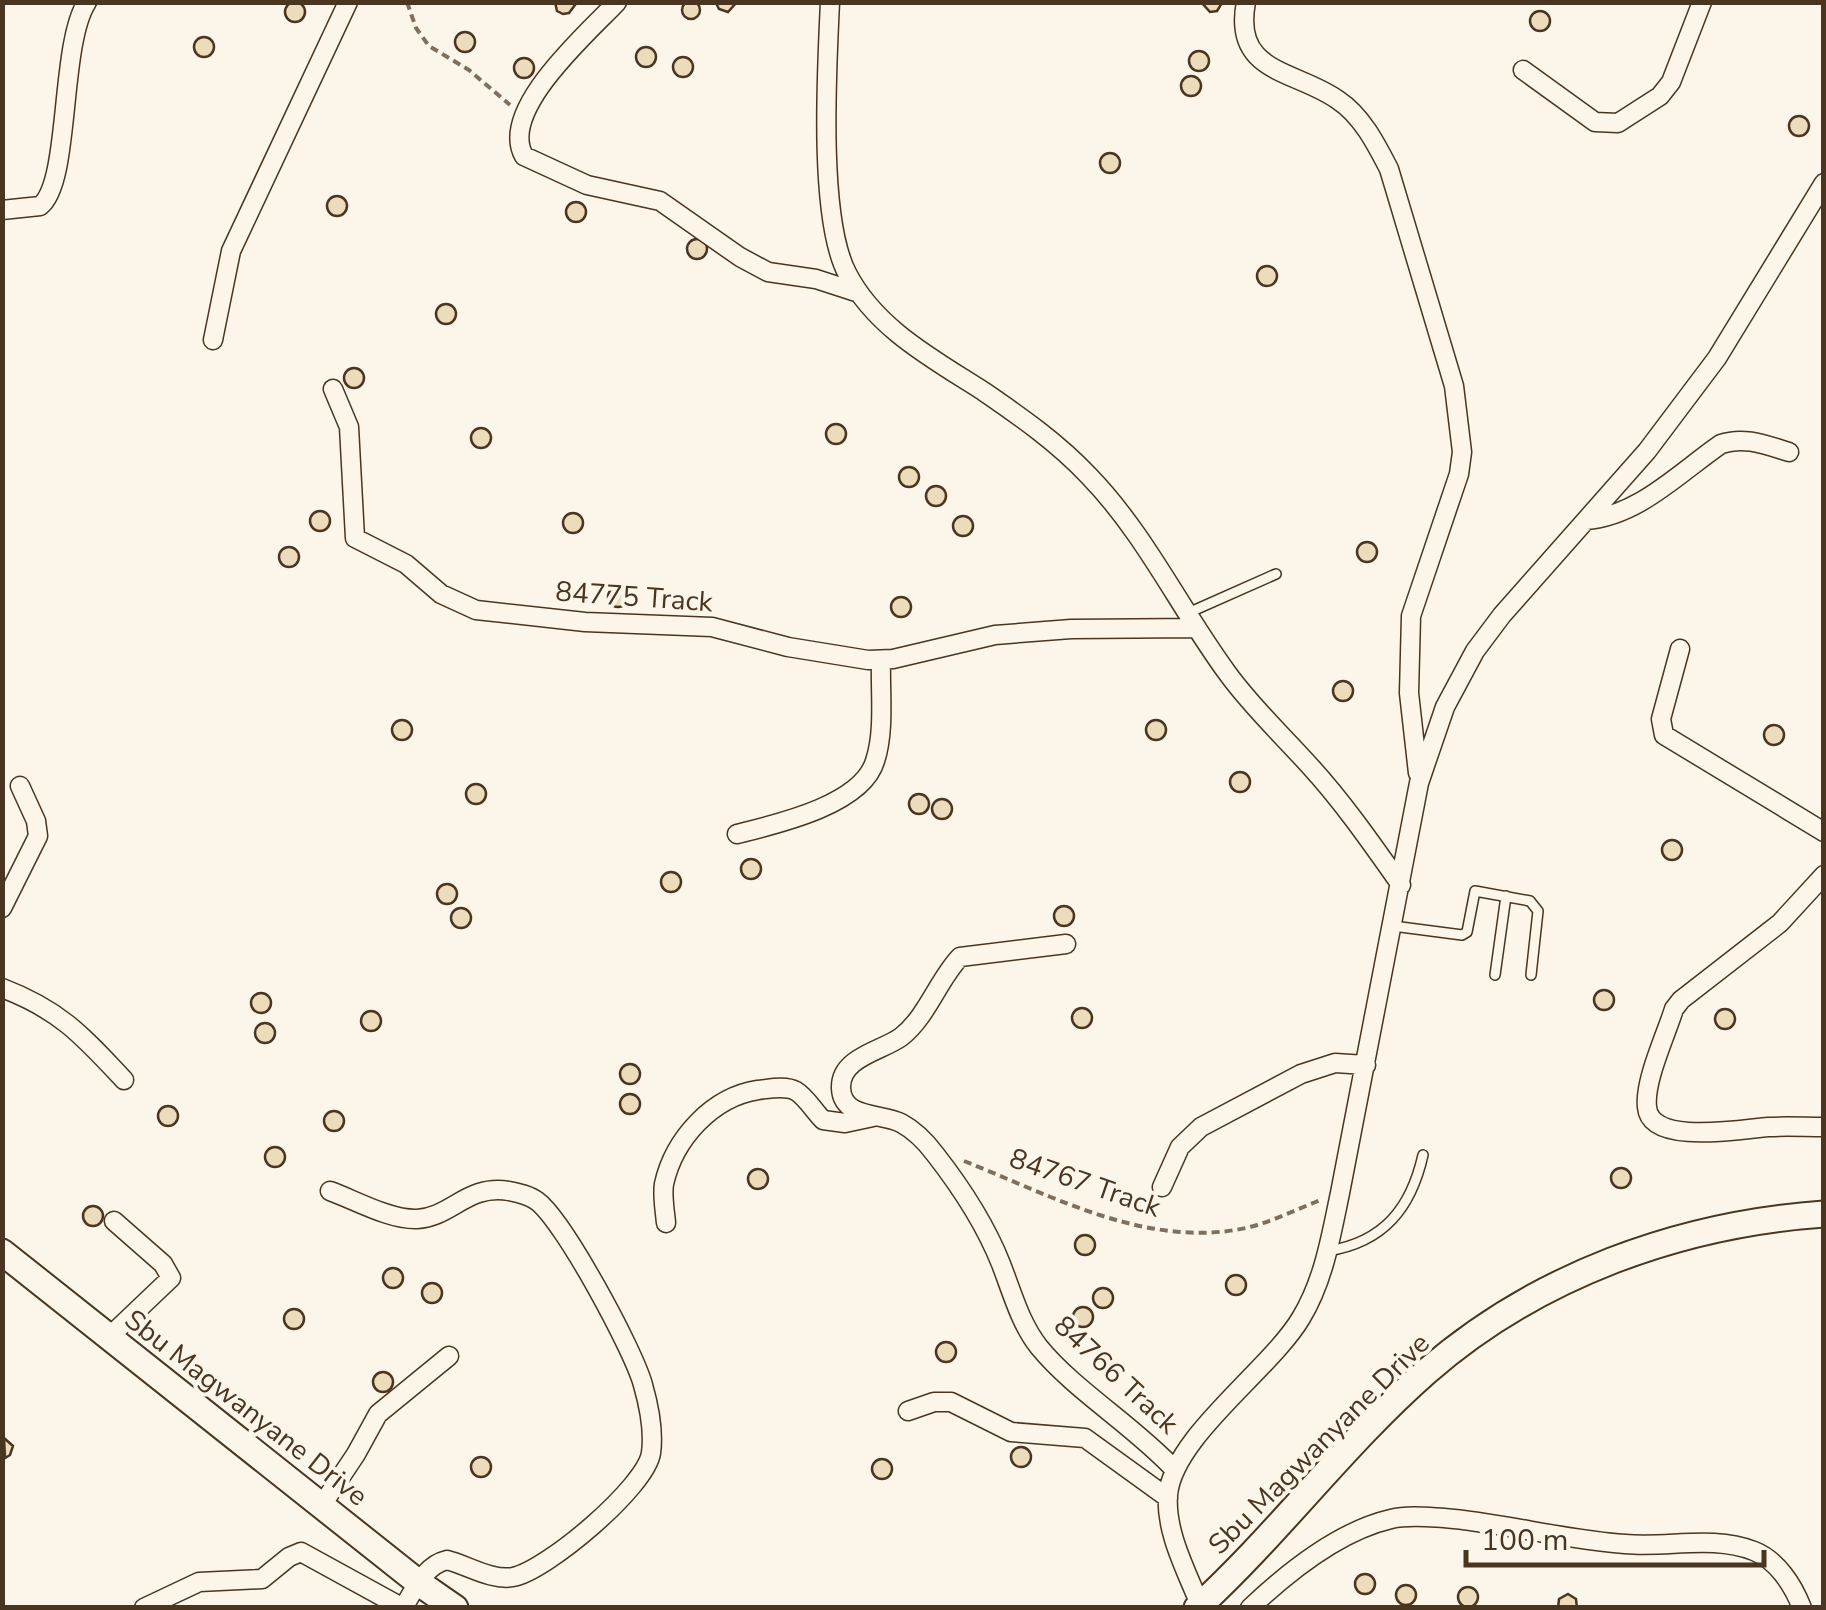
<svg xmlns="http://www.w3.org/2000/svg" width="1826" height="1610" font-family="'Nunito Sans',sans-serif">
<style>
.building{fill:#ecdcbc;stroke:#4a3520;stroke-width:2.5}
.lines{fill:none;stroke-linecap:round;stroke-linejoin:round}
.lane-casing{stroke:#4a3520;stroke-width:12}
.street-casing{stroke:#4a3520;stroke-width:21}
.secondary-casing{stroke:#4a3520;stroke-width:29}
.path{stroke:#7f6f5c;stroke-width:4;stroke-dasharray:8 5;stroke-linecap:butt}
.lane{stroke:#fbf6e9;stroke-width:9}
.street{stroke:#fbf6e9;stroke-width:18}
.secondary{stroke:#fbf6e9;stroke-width:25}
.labels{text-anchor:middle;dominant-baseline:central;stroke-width:8;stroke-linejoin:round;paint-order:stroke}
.street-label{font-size:28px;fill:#4a3520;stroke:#fbf6e9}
</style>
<rect width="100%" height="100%" fill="#fbf6e9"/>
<path class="building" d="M682 10a9 9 0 1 1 18 0a9 9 0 1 1-18 0Z
M555 2H574L575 5 569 13 563 14 557 11Z
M285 12a10 10 0 1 1 20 0a10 10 0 1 1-20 0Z
M716 3 736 2V3L728 12 719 9Z
M1202 3 1222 2V3L1217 11 1210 12Z
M1530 21a10 10 0 1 1 20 0a10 10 0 1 1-20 0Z
M455 42a10 10 0 1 1 20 0a10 10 0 1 1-20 0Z
M194 47a10 10 0 1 1 20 0a10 10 0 1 1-20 0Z
M636 57a10 10 0 1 1 20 0a10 10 0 1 1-20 0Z
M1189 61a10 10 0 1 1 20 0a10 10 0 1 1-20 0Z
M673 67a10 10 0 1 1 20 0a10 10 0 1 1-20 0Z
M514 68a10 10 0 1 1 20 0a10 10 0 1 1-20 0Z
M1181 86a10 10 0 1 1 20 0a10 10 0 1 1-20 0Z
M1789 126a10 10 0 1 1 20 0a10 10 0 1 1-20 0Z
M1100 163a10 10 0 1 1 20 0a10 10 0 1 1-20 0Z
M327 206a10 10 0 1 1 20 0a10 10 0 1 1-20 0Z
M566 212a10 10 0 1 1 20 0a10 10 0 1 1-20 0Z
M687 249a10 10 0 1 1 20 0a10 10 0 1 1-20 0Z
M1257 276a10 10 0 1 1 20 0a10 10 0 1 1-20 0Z
M436 314a10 10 0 1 1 20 0a10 10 0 1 1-20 0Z
M344 378a10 10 0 1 1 20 0a10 10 0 1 1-20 0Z
M826 434a10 10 0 1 1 20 0a10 10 0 1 1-20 0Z
M471 438a10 10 0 1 1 20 0a10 10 0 1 1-20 0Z
M899 477a10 10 0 1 1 20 0a10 10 0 1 1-20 0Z
M926 496a10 10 0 1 1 20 0a10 10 0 1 1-20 0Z
M310 521a10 10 0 1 1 20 0a10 10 0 1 1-20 0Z
M563 523a10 10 0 1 1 20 0a10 10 0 1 1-20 0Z
M953 526a10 10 0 1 1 20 0a10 10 0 1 1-20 0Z
M1357 552a10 10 0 1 1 20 0a10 10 0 1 1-20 0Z
M279 557a10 10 0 1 1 20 0a10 10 0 1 1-20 0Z
M608 597a10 10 0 1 1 20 0a10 10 0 1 1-20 0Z
M891 607a10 10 0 1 1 20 0a10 10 0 1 1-20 0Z
M1333 691a10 10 0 1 1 20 0a10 10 0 1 1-20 0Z
M392 730a10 10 0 1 1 20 0a10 10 0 1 1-20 0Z
M1146 730a10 10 0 1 1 20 0a10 10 0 1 1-20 0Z
M1764 735a10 10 0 1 1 20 0a10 10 0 1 1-20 0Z
M1230 782a10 10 0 1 1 20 0a10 10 0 1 1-20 0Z
M466 794a10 10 0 1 1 20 0a10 10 0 1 1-20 0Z
M909 804a10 10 0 1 1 20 0a10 10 0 1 1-20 0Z
M932 809a10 10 0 1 1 20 0a10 10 0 1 1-20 0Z
M1662 850a10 10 0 1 1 20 0a10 10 0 1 1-20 0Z
M741 869a10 10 0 1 1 20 0a10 10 0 1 1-20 0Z
M661 882a10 10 0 1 1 20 0a10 10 0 1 1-20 0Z
M437 894a10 10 0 1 1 20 0a10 10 0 1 1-20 0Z
M1054 916a10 10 0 1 1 20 0a10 10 0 1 1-20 0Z
M451 918a10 10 0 1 1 20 0a10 10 0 1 1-20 0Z
M1594 1000a10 10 0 1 1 20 0a10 10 0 1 1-20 0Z
M251 1003a10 10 0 1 1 20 0a10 10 0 1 1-20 0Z
M1072 1018a10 10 0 1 1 20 0a10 10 0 1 1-20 0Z
M1715 1019a10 10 0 1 1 20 0a10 10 0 1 1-20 0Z
M361 1021a10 10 0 1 1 20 0a10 10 0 1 1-20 0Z
M255 1033a10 10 0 1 1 20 0a10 10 0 1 1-20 0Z
M620 1074a10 10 0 1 1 20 0a10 10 0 1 1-20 0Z
M620 1104a10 10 0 1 1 20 0a10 10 0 1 1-20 0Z
M158 1116a10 10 0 1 1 20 0a10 10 0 1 1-20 0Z
M324 1121a10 10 0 1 1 20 0a10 10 0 1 1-20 0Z
M265 1157a10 10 0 1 1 20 0a10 10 0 1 1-20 0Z
M1611 1178a10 10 0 1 1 20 0a10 10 0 1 1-20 0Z
M748 1179a10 10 0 1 1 20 0a10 10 0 1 1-20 0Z
M83 1216a10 10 0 1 1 20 0a10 10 0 1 1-20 0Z
M1075 1245a10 10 0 1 1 20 0a10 10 0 1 1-20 0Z
M383 1278a10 10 0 1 1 20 0a10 10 0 1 1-20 0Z
M1226 1285a10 10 0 1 1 20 0a10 10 0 1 1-20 0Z
M422 1293a10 10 0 1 1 20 0a10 10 0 1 1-20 0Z
M1093 1298a10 10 0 1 1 20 0a10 10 0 1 1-20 0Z
M1073 1317a10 10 0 1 1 20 0a10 10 0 1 1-20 0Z
M284 1319a10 10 0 1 1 20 0a10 10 0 1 1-20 0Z
M936 1352a10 10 0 1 1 20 0a10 10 0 1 1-20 0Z
M373 1382a10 10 0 1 1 20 0a10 10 0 1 1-20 0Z
M4 1438 13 1446 10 1455 5 1458Z
M1011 1457a10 10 0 1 1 20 0a10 10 0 1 1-20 0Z
M471 1467a10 10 0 1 1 20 0a10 10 0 1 1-20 0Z
M872 1469a10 10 0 1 1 20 0a10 10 0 1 1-20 0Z
M1355 1584a10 10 0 1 1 20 0a10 10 0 1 1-20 0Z
M1396 1595a10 10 0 1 1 20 0a10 10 0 1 1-20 0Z
M1458 1597a10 10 0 1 1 20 0a10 10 0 1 1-20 0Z
M1568 1594 1576 1599 1577 1608H1558L1559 1599Z"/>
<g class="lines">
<defs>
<path id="lane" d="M1188 613 1276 574
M1393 926 1462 935 1467 932 1475 891 1530 901 1538 911 1531 975
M1495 975 1506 896
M1328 1251C1384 1242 1411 1208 1423 1155"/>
<path id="street" d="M617 2C589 32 498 110 524 156L587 185 660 201 740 257 768 272 816 279 859 293
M830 2C827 68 818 217 847 273 875 328 933 359 983 391 1021 417 1058 443 1089 476 1146 535 1180 609 1228 674 1252 707 1282 735 1309 765 1343 802 1372 844 1401 885
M1246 2C1232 74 1296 70 1338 100 1362 116 1376 144 1389 169L1454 386 1462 452 1459 474 1411 616 1409 693 1418 773
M1523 70 1595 122 1618 123 1660 96 1671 82 1702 2
M2 210 40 206C71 183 59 45 87 2
M213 340 231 251 348 2
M333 389 349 427 355 538 406 564 441 594 476 610 585 622 712 627 788 647 868 660 893 659 995 635 1071 629 1197 628
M1586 520C1638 516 1679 473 1721 444 1744 436 1766 445 1789 452
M1680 649 1661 719 1664 735 1824 832
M737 834C777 824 862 805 875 761 885 731 880 692 881 661
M1824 875 1780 923 1681 1000 1674 1009C1666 1035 1644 1081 1647 1107 1650 1146 1742 1129 1768 1127 1787 1126 1805 1127 1824 1127
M2 908 38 836 36 821 20 786
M1066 944 960 957C938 980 927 1017 901 1037 882 1051 840 1057 841 1088 842 1119 882 1113 901 1123 914 1130 926 1142 935 1154 960 1186 986 1226 1001 1264 1012 1292 1020 1323 1039 1347 1074 1390 1134 1426 1174 1469
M2 988C60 1010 83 1036 124 1080
M1162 1187 1180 1147 1201 1127 1301 1074 1335 1063 1366 1065
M330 1191C355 1200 390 1220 417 1219 452 1217 467 1184 509 1191 519 1193 529 1195 537 1201 564 1221 634 1351 643 1385 649 1406 654 1431 651 1453 646 1487 546 1571 513 1577 492 1581 467 1565 447 1560 425 1565 415 1589 403 1608
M666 1223C665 1211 662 1196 664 1184 674 1139 712 1097 758 1090 769 1089 785 1085 796 1091 806 1097 814 1111 823 1120L845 1123 873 1117
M108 1338 171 1278 163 1264 114 1221
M908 1411 934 1402H951L1011 1432 1085 1438 1168 1498
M322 1505 356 1454 378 1414 449 1356
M1200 1605C1187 1572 1165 1532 1168 1495 1173 1437 1270 1370 1301 1318 1324 1280 1331 1236 1340 1193L1419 783 1445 707 1475 651 1502 615 1647 451 1717 358 1824 183
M144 1608 199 1582 262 1579 289 1557 301 1552 403 1608
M1250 1608C1288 1572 1339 1531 1391 1519 1408 1515 1426 1517 1444 1518 1505 1523 1564 1540 1625 1544 1669 1548 1712 1535 1754 1551 1777 1560 1793 1585 1802 1608"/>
<path id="secondary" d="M2 1252 419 1583 455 1608
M1197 1608C1278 1534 1344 1444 1426 1372 1536 1276 1679 1224 1824 1214"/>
</defs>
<use href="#lane" class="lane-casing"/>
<use href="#street" class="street-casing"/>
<use href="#secondary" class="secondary-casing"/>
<path class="path" d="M407 2 416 28 429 46 469 70 510 105
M964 1161C1050 1195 1140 1245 1235 1230 1264 1226 1294 1210 1321 1200"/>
<use href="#lane" class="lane"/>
<use href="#street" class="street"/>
<use href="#secondary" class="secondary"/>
</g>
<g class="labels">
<g class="street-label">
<text transform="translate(634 597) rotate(4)">84775 Track</text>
<text transform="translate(1085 1183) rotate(19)">84767 Track</text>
<text transform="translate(1116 1375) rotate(43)">84766 Track</text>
<text transform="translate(246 1408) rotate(38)">Sbu Magwanyane Drive</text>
<text transform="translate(1319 1444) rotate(-45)">Sbu Magwanyane Drive</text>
</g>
</g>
<rect width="1826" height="1610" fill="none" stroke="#4a3520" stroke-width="10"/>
<path d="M1466 1550v15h298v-15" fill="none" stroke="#4a3520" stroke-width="5"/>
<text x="1481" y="1550" font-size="30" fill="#4a3520" stroke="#fbf6e9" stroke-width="8" paint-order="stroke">100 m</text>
</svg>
